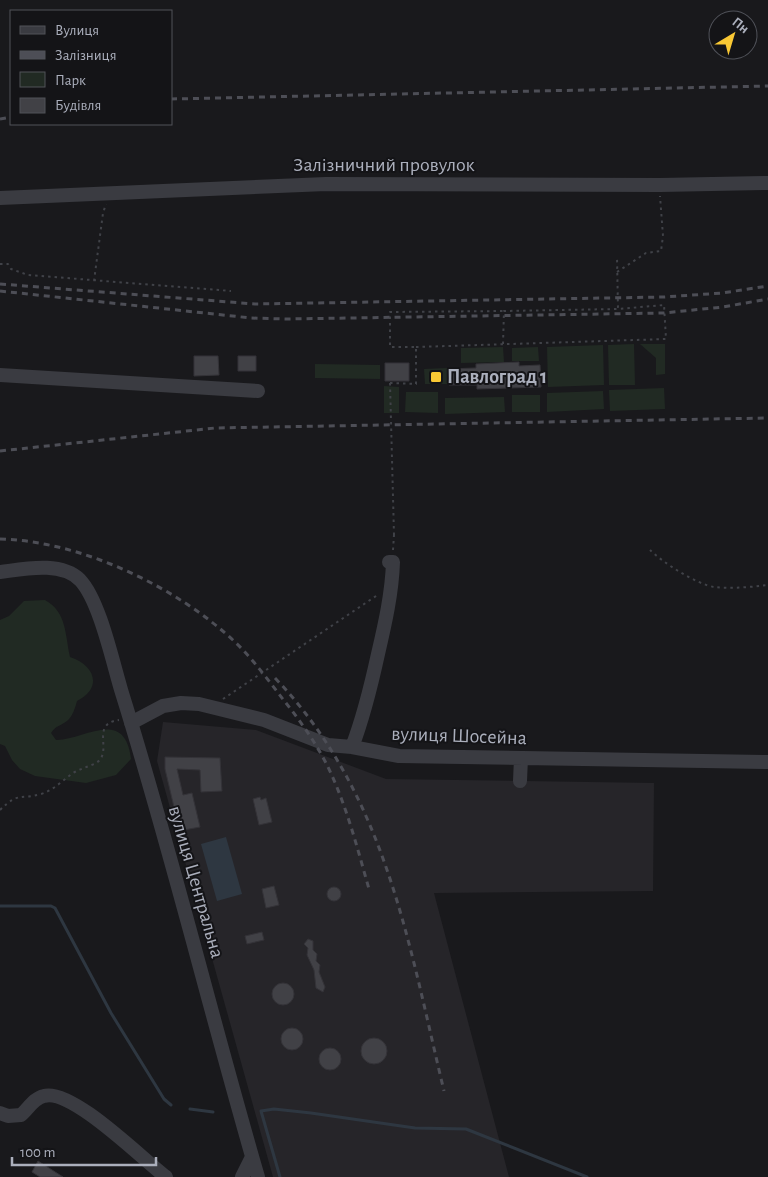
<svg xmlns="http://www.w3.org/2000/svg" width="768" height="1177" font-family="'Alegreya Sans',sans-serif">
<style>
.built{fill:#262529}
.green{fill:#212a23}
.water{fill:#2e3741}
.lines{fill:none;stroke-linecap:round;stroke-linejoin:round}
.stream{stroke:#2e3741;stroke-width:3}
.building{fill:#414146;stroke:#343338}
.path{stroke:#404248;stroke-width:2;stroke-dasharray:2.5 4;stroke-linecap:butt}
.minor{stroke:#3a3b41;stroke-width:14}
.rail{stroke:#4d4e56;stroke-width:3;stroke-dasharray:6 5;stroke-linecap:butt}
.path-bridge{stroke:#404248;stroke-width:2;stroke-dasharray:2.5 4;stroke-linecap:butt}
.poi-dot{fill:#f9c834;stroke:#141417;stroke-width:2}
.labels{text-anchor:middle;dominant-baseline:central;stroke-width:4;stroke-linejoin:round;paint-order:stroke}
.street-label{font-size:20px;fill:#abafbc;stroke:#141417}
.poi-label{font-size:20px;font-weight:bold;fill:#abafbc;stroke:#141417;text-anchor:start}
</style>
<rect width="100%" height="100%" fill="#19191c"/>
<path class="built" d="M163 722 256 730 386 779 654 783 653 891 434 893 509 1177H273L157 761Z"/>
<path class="green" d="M634 344 635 385H609L608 345Z
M640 344H665V374L656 375V358Z
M603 345 604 385 548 387 547 347Z
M503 347 504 362 461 363V348Z
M538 347 539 361H512V348Z
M315 364 380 365V379L315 378Z
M447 368V384H425L424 369Z
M384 386 399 387V413H384Z
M664 388 665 409 610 411 609 390Z
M603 391 604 409 547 412V393Z
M406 392H438V413L405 412Z
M512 395H540V412H512Z
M504 397 505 412 445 414V398Z
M45 600C67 612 65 635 70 657 95 665 103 688 77 701 75 708 73 716 67 721 61 726 56 725 51 733L56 740C82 741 125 706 131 759L116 775 86 783 35 776 20 769 12 760 5 746 0 744V620L9 616 24 601Z"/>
<path class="water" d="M226 837 242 894 217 901 201 844Z"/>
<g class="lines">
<path class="stream" d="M0 906H51L55 908 111 1013 164 1099 171 1105
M190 1109 213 1112
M280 1177 261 1111 274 1109 311 1113 415 1128 466 1129 587 1177"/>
</g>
<path class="building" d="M194 356H218L219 375 194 376Z
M238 356H256V371H238Z
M519 362V366L540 365 541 387 477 389V385H449L448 369 476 368V364Z
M385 363H409V381H385Z
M165 757 220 758 222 791 201 792 200 770 177 769 183 795 192 793 200 827 184 830 179 806 174 807 165 769Z
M260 797 261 800 266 798 272 822 259 825 253 799Z
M274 886 279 905 266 908 262 889Z
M327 894a7 7 0 1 1 14 0a7 7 0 1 1-14 0Z
M262 932 264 940 247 944 245 936Z
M308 939 313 941V950L317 954 316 961 320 965 319 972 325 987 323 992 316 988 314 970 307 955 308 948 304 944Z
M272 994a11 11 0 1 1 22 0a11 11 0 1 1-22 0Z
M281 1039a11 11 0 1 1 22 0a11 11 0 1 1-22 0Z
M361 1051a13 13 0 1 1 26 0a13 13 0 1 1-26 0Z
M319 1059a11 11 0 1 1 22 0a11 11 0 1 1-22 0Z
M38 1161 63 1177H40L32 1172Z"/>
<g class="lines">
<path class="path" d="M0 264H8L11 269 28 275 231 291
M617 272 646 253 661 251 663 236 660 196
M94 281 103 213 106 204
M503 344 504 311 618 309
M416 347 666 339 664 305 618 309 617 257
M390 383 416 384V347H390V312L504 311
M393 550 394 535
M650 550C662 562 696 584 714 587 731 589 751 587 768 585
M223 699 379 594
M0 810C19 791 22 800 41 794 54 790 63 780 73 773 80 769 87 767 94 764 116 754 88 724 119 720"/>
<path class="minor" d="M0 198 326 184 660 185 768 183
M0 375 258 391
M0 572C24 569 61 561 80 580 100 601 113 664 122 693 172 853 211 1016 258 1177
M131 723 163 706 181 703 199 704 264 720 328 745 352 747 399 756 768 762
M352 747C364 716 371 686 378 654 385 624 392 593 393 562H389
M520 781 521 758
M0 1113 8 1116 21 1115C28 1109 34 1098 44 1096 72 1088 143 1160 166 1177
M242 1177 252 1157"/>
<path class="rail" d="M171 99 768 86
M0 119 11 117
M0 284 255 304 664 297 722 293 768 286
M0 291 251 318 287 319 664 313 723 307 768 299
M0 451 215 428 768 418
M0 539C81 541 177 587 235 642 254 660 270 683 286 703 301 722 315 742 326 763 346 803 357 847 369 889
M275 678C386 794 408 941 444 1091"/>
<path class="path-bridge" d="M390 383 394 535"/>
</g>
<rect class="poi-dot" x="430" y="371" width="12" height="12" rx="2.5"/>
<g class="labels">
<g class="street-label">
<text x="384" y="165">Залізничний провулок</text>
<text transform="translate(459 736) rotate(2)">вулиця Шосейна</text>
<text transform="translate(196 882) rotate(74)">вулиця Центральна</text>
</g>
<g class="poi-label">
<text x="447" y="377">Павлоград 1</text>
</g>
</g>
<rect x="10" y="10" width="162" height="115" fill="#141417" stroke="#505259"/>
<rect x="20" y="26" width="25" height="8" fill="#3a3b41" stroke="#505259"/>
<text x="55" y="35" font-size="15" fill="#abafbc">Вулиця</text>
<rect x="20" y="51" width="25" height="8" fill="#4d4e56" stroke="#505259"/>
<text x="55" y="60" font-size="15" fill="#abafbc">Залізниця</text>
<rect x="20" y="72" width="25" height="15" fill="#212a23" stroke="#505259"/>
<text x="55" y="85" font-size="15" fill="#abafbc">Парк</text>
<rect x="20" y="98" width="25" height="15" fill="#414146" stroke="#505259"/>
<text x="55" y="110" font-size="15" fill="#abafbc">Будівля</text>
<g transform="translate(733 35) rotate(38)"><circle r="24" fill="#141417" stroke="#505259"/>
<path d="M0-4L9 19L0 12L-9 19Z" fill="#f9c834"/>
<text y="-8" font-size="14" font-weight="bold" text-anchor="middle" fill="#abafbc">Пн</text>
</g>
<path d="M12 1157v8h144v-8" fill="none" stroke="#abafbc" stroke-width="2.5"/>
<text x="20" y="1157" font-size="15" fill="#abafbc" stroke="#141417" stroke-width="4" paint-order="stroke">100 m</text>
</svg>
